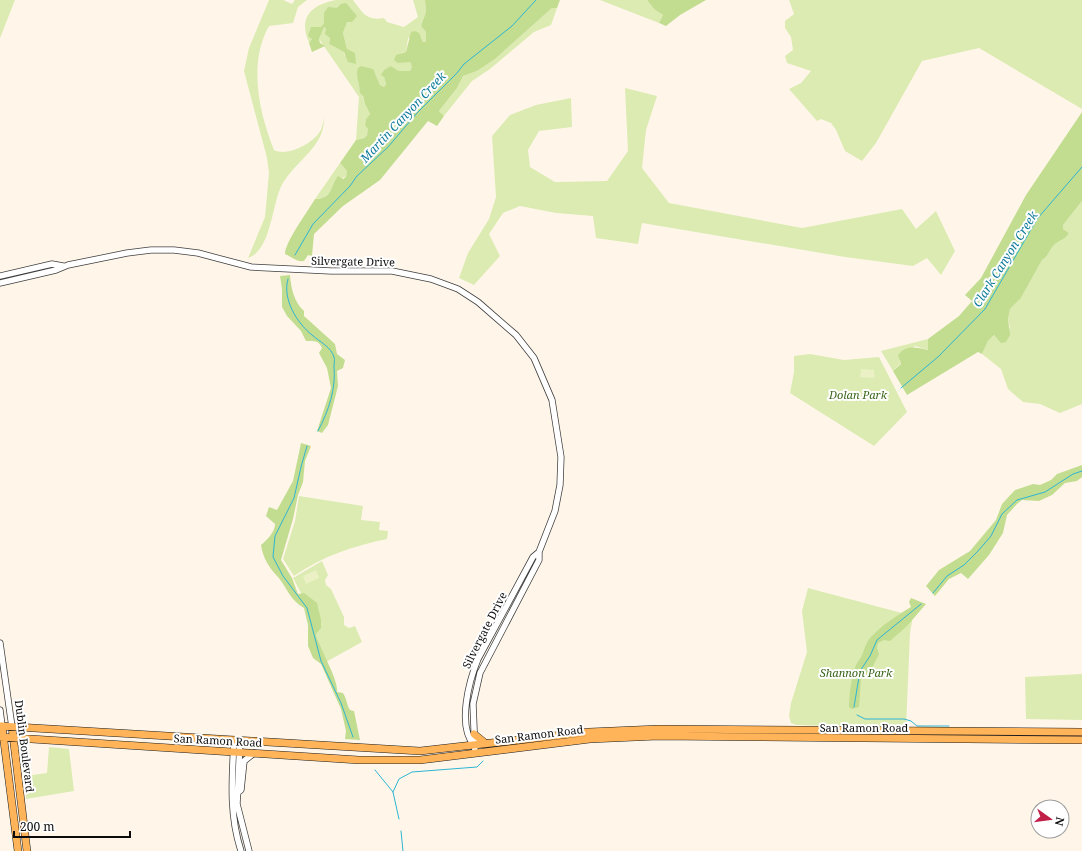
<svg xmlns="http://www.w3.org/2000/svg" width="1082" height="851" font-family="'Noto Serif',serif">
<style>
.green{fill:#dbebb2}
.forest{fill:#c2dc90}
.pitch{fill:#ebf1c4}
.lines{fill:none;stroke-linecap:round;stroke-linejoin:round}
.stream{stroke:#2fb5d3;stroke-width:1}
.minor-casing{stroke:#3e3e3e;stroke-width:7}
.major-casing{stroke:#1c1c1c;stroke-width:8}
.minor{stroke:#fff;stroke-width:5.5}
.major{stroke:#ffb459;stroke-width:7}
.labels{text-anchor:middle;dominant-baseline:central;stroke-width:4;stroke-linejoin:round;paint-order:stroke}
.street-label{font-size:11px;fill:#0b0b0b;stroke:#fff}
.park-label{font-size:11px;font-style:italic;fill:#396519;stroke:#fff}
.water-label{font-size:12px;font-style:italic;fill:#107b9b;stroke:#fff}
</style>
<rect width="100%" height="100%" fill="#fff6e9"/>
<path class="green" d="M0 0H15L0 38Z
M269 0H283L292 4 295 0H307L298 7 293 23 269 26C248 63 259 113 274 150 287 157 311 144 319 133 322 129 323 123 324 118 325 149 292 162 280 189 272 208 270 251 248 258L265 217 269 173 267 158 244 71 249 48Z
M336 0H353C363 13 366 21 384 18L387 22 404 27 418 17 413 0H425L426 12 421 26 426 32V42H423L421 37 408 38 406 52 401 53 405 62H410L412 67 410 71H399L391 66 384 77 386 84 384 87 380 85 375 74 358 82 365 104 370 114 366 119 365 124 368 129C368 137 364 138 356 140L359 97 319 39 324 26 330 38 329 44 344 52 345 57 347 49 343 33 347 22 337 8 324 20V23L321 27H311L312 39 309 43C298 17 311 5 336 0Z
M600 0H647L654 9 663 15 659 23Z
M789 0H1082V109L979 48 922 61 876 143 862 161 845 151 836 130 831 123 821 119 817 121 789 89 801 83 811 71 787 63 785 56 793 50 791 37 785 28V21L794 14Z
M552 8H557L551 25 534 32 490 69 472 81 444 116 439 111 457 88 463 76 477 71 495 59Z
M625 88 657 96 646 130 642 168 669 203 802 228 902 209 916 229 936 211 955 251 941 275 927 258 913 266 845 257 642 223 638 244 596 238 593 216 556 213 520 206 503 213 489 234 500 256 474 285 459 278 468 253 489 219 496 197 492 136 510 115 536 105 571 98 572 127 539 131 528 150 530 167 555 182 607 181 628 151Z
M340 163 347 171 346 177 336 179C334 191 327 198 315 199Z
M1082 201V404L1060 413 1040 404 1023 402 1008 389 1001 369 982 354 988 341 994 335 998 339 1010 328 1008 319 1010 309 1021 298 1042 260C1049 256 1049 250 1054 245 1059 239 1065 240 1069 233L1063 229V225Z
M928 339 929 350 915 346 899 361 901 363 893 371 881 351Z
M810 354 844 360 879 357 907 412 874 446 790 393 794 372V356Z
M299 496 363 506 361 520 380 522 379 530 388 531 387 539C353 546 323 556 294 576L283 559 295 521Z
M322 561 328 575 325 580 326 585 331 589 344 617V625L349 628 355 626 362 642 324 663 309 608 293 578Z
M808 588 913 616 910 633 906 728 796 725 791 723 789 716 791 703 807 652 802 611Z
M1082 674V720L1026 719 1025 677Z
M49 747 69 749 74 791 26 799 25 776 47 773Z"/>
<path class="forest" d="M425 0H560L557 8H552L495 59 477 71 463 76 457 88 439 111 444 116 437 126 428 121 380 180 343 206 314 234 312 256 308 255 304 261C296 262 292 257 285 254 285 242 308 211 315 199 334 198 330 186 338 176L343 179 346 177 347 171 340 163 356 140 364 138 367 135 368 129 365 125 366 119 370 114 365 104 363 96 360 93C360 84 355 77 358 68L361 66 373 69 380 85 384 87 386 84 384 77 381 75 384 70 391 66 399 71H410L412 67 410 62 398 63 394 60 396 55 406 52 411 32 415 31 419 33 423 42H426V32L421 26 426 12Z
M647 0H706L680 15 666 26 659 23 663 15 654 9Z
M346 3 357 16 352 22H347L343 33 347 49 355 53 356 64 348 62 344 52 329 44 330 38 325 34 326 29 324 27 319 39 320 43 325 46 312 52 309 43 312 39 308 36 311 27H321L324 23V13L328 7 337 8 341 4Z
M1082 112V201L1063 225V229L1069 233C1065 240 1059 240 1054 245 1049 250 1049 256 1042 260L1021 298 1010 309 1008 319 1010 335 1006 342 1001 343 994 335 988 341 982 354 978 352 907 395 893 371 901 364 898 355C907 344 917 348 928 350V339L959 316 972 301 965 295 981 278 1026 195Z
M290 275C291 288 294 302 304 311V316L335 344 337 354 345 360 343 368 337 371 338 386 328 425 322 433 317 431 331 388 327 368 319 353 322 348C319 340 313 341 306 341L301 331 287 316 282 307V289L280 276Z
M301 443 311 446 305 461 303 482 298 495 293 519 281 560 292 578 298 594 304 593 317 603 321 620V628L316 634C319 648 339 680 337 692L343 693C347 699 347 706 350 710L354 711 360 740 345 739 346 731 341 709 321 664 313 658 308 646V625L304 608C289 599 288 589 278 577 269 568 263 558 261 545 267 540 275 532 275 524L266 516 269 507 277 510 293 481Z
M1082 465V477L1077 481 1065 483 1052 495 1039 501 1022 500 1017 504 1007 515 1003 533 989 555 968 579 961 573 949 579 935 596 926 586 939 570 970 551 996 520 1002 504 1015 490 1033 484 1040 485 1051 480 1057 474Z
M911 598 926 604 907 626 890 641 884 640 878 643 877 648 879 654 868 676 861 678 859 707 852 709 849 707C849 694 851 681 855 668 856 663 860 660 862 655 865 648 866 642 872 636 882 625 898 615 911 607L909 602Z"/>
<path class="pitch" d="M861 369 874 370V378L860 377Z
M316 570 319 578 306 584 303 576Z"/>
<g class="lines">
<path class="stream" d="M295 255 313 224 350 186 357 176 388 147 417 113 457 73 464 64 512 26 536 0
M288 279C282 299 297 323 312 335 320 342 331 347 334 357 335 360 334 363 334 366 336 389 329 410 318 431
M901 388 939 356 985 309 1037 219 1082 167
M307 446 301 467 294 498 275 536 273 557 283 576 307 608 321 661 341 703 353 737
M933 593 947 576 964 565 978 551 991 536 1002 514 1017 500 1045 492 1073 474 1082 471
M854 707 860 671 870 656 877 640 921 604
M857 715 865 719H904L911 721 917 726H949
M375 770 393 792 399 819
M393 792 399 779 412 772 477 767 483 761
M401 831 403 851"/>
<defs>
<path id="minor" d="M0 276 52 264 63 266
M0 283 56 270 68 265 127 253 151 250H174L198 253 251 267 331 271H392L431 279 458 289 478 302 516 335 534 358 552 400 561 457 560 485 555 511 539 552V560L480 673 473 704 475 753
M0 643 12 727
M0 710 2 726
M234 741C232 779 229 814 241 851
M240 741 237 804 249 851
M474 745C457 726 469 681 478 659L533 557 539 552
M237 793 241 790 244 761 254 753"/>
<path id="major" d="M0 726 420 751 589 732 658 729 1082 732
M2 726 18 851
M12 727 27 851
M474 734 485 743
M0 737 359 760H420L590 739 658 736 1082 740"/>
</defs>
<use href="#minor" class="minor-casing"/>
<use href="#major" class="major-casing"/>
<use href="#minor" class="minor"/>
<use href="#major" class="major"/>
</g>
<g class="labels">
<g class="street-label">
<text transform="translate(353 261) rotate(1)">Silvergate Drive</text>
<text transform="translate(484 630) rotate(-63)">Silvergate Drive</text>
<text x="864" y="727">San Ramon Road</text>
<text transform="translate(539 734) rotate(-7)">San Ramon Road</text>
<text transform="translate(218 740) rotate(3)">San Ramon Road</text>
<text transform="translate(25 746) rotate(83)">Dublin Boulevard</text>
</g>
<g class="park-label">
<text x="858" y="394">Dolan Park</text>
<text x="856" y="672">Shannon Park</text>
</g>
<g class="water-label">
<text transform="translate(403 117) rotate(-47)">Martin Canyon Creek</text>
<text transform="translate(1005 259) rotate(-58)">Clark Canyon Creek</text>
</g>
</g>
<g transform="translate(1050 819) rotate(104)"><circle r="19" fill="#ffffff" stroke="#9d9d9d"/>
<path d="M0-3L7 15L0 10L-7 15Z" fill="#c11e48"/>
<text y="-6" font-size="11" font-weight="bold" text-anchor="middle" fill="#0b0b0b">N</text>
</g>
<path d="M14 831v6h116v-6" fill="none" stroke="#0b0b0b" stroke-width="2"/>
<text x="20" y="831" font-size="12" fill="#0b0b0b" stroke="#ffffff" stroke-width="3" paint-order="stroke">200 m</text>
</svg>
